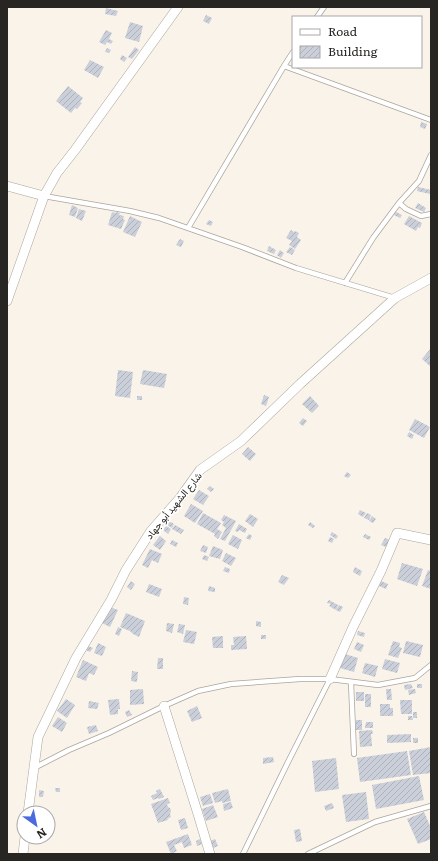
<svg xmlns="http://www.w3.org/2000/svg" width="438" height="861" font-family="Literata,Vazirmatn,serif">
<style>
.building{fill:url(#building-hatch)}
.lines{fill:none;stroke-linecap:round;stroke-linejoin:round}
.service-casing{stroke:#aca59c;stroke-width:6}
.minor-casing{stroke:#aca59c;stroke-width:10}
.service{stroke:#fff;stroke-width:4.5}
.minor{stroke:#fff;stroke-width:9}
.labels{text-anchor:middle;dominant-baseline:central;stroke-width:3.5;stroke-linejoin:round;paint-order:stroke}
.street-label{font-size:10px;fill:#282622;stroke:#fff}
</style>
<defs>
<pattern id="building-hatch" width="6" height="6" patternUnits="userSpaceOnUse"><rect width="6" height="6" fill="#cbcfd9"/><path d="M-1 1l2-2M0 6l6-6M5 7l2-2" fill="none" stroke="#aeb2ba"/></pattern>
</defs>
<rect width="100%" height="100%" fill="#faf3e9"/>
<path class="building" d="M106 8 118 11 116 16 105 14Z
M206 15 212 18 209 24 203 21Z
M130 22 143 26 139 42 125 38Z
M106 30 112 33 109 39 113 41 111 44 107 42 105 45 99 42Z
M135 47 139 50 132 59 128 57Z
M107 48 111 50 109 53 105 52Z
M122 55 127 58 124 62 120 59Z
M90 60 104 67 98 78 84 70Z
M68 86 83 98 80 102 82 103 77 109 75 108 71 113 56 101Z
M421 122 427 124 425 129 420 127Z
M418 187 431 190 430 194 417 191Z
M418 203 426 208 424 212 415 208Z
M72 205 78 208 75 217 69 215Z
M79 209 86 211 82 221 76 218Z
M112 212 116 213V212L120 213 119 215 124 216 123 219 125 220 121 229 108 225Z
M396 212 402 215 400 218 394 215Z
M130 216 142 222 135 237 123 232Z
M409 216 422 223 420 228 418 227 416 231 404 224Z
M209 220 213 222 211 226 206 224Z
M291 230 294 232 295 231 299 233 297 237 301 240 295 249 289 245 292 241 286 238Z
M180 239 184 241 181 247 176 245Z
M269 246 276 250 274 254 267 251Z
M290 247 295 250 292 255 286 252Z
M280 250 284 253 281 258 277 255Z
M431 348V367L422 359Z
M118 370 133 372 130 398 115 396Z
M143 370 167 374 164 388 140 384Z
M264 395 269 397 266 406 261 404Z
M137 396H142V400H137Z
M310 396 319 406 312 413 302 404Z
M303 418 307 421 303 426 299 423Z
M415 419 430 427 424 438 409 430Z
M409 432 414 435 412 439 407 436Z
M248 447 256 454 250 461 242 454Z
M347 472 351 475 348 478 344 476Z
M210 486 214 489 211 492 207 489Z
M199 490 209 496 203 505 193 499Z
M191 504 203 511 195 523 184 516Z
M360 510 366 513 363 517 358 514Z
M203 513 221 523 217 529 222 532 218 539 214 536 215 534 197 524Z
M367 513 371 515 369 520 364 518Z
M250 514 258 519 253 527 245 521Z
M224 515 236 521 225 541 220 539 226 528 222 525 224 522 221 520Z
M372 516 376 519 373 523 369 521Z
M169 521 174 524 172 528 167 525Z
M310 522 315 526 313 528 308 525Z
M239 524 247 529 245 533 239 530 238 532 235 531Z
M175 525 184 530 181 534 172 529Z
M166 526 171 529 168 534 163 530Z
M332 532 338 536 336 539 330 535Z
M249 534 252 536 250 540 246 538Z
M365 534 371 537 369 540 363 537Z
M233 535 242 540 238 549 228 544Z
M160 536 166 541 160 550 153 545Z
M330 537 334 539 332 543 328 541Z
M385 538 390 540 386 547 381 545Z
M172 540 178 543 176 547 170 544Z
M203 545 208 547 206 553 200 551Z
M213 546 223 550 220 559 209 556Z
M150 549 162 554 158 563 152 560 148 568 142 565Z
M226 553 236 558 231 566 222 561Z
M204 555 209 557 207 561 202 559Z
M402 563 423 569 417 586 397 579Z
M225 567 230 569 229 573 223 571Z
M355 567 362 571 360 576 353 572Z
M428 570 431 571V589L422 586Z
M282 575 289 578 284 585 278 582Z
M131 581 135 584 131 590 127 587Z
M381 581 388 584 386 589 379 586Z
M149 584 162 589 159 597 146 592Z
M209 586 215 588V592L208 591Z
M184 597 189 598 188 605 183 604Z
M329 600 338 605 336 610 329 606 331 604 327 603Z
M339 605 343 607 340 612 336 610Z
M110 607 118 610 110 627 102 623Z
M126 613 145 621 139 637 133 634 130 631 120 627Z
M256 621 261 622V627L256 626Z
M167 623 174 624 172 633 166 631Z
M179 624 185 625 183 634 177 632Z
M118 627 122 629 119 636 115 634Z
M186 630 197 632 194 644 183 642Z
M358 631 365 633 364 637 357 635Z
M261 635H266V639H261Z
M223 636V648H213L212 637Z
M246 636 247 649 231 650V645H234L233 637Z
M393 641 400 643 399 647 402 648 398 658 388 655Z
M406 641 423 645 420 657 403 653Z
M357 642 364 645 361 652 354 649Z
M98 643 106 647 102 656 94 653Z
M88 646 93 648 90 652 86 650Z
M345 654 358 658 354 672 340 668Z
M158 658H163V669H157Z
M385 659 400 663 397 673 382 669Z
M83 660 98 667 94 675 89 673 86 681 76 677Z
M365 663 378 666 375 677 362 673Z
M132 671 138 672 137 682 131 681Z
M411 684 413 688 405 690 404 685Z
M417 684H422V688H417Z
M143 689 144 704 130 705V690Z
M386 689H391L392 700H387Z
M415 689 416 693 409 695 408 690Z
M356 692H364V701H356Z
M365 694H371V707H365Z
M66 699 75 705 67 718 57 711Z
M119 699 120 709H118V714L110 715 108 700Z
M400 700H412V714H401Z
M89 701 99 703 97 709 88 708Z
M380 704H390V708H393V716H380Z
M197 706 202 718 192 722 187 711Z
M129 710 132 715 127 717 125 712Z
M413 712H417V718H413Z
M408 716H412L413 720H408Z
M58 717 67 723 62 732 52 726Z
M356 720H362V730H356Z
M366 722H373V728H365Z
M96 725 98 731 89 734 87 727Z
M372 730 373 734H371L372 746 360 747 359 731Z
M411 734V742L387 743V735Z
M413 738H418V743H413Z
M431 747V773L413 775 409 751Z
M407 751 411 775 360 782 357 758Z
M273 757 274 762 263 764V758Z
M336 758 339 789 315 792 312 761Z
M419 776 424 800 376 809 372 785Z
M55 788H60V792H56Z
M160 789 164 797 159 799 158 798 153 800 151 796 157 793 156 791Z
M228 789 231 801 222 803V801L215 803 212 793Z
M39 790 44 791 43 797H39Z
M366 792 369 819 346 822 342 795Z
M210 794 213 803 203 806 200 797Z
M168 798 170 803 167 804 168 807 170 808 171 811 170 814 171 817 167 819 168 820 158 823 151 804Z
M231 802 233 808 224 811 223 804Z
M332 803 334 808 326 811 324 806Z
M213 805 218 817 206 821 202 809Z
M424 812 431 828V839L418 844 407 819Z
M185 818 188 828 181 830 178 820Z
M300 829 302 841 296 842 294 830Z
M188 834 192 845 184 848 182 842 174 845 177 851 171 854 166 842Z
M200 839 202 844 197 846 196 841Z
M215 839 218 846 213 848 210 841Z"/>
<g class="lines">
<defs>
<path id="service" d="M317 17 324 7
M284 66 431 120
M431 155 419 181 399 203 406 209 421 216 431 214
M44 196 130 211 159 218 242 247 296 268 395 298
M188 228 284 66 293 52
M345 283 373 238 399 203
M351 682 354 754
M34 768 69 750 109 733 164 706 198 691 231 684 300 679H330L378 685 415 678 431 665
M243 854 288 762 330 679
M308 854 375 822 431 806"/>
<path id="minor" d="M7 186 44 196
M7 301 44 196 57 173 75 150 178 7
M330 679 353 627 381 571 397 533 431 540
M164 706 198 814 210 854
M28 813 38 737 76 658 111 600 126 570 151 531 180 498 200 470 241 441 300 384 395 298 431 278
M23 854 25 837"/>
</defs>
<use href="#service" class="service-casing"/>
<use href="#minor" class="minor-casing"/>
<use href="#service" class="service"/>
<use href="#minor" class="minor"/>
</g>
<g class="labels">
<g class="street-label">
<text transform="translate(173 505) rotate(-51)">شارع الشهيد أبو جهاد</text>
</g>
</g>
<rect width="438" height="861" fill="none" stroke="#282622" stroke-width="16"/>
<rect x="292" y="16" width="130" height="52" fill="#ffffff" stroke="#a9a8a7"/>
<rect x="300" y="29" width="20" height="6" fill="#ffffff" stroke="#a9a8a7"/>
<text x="328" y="36" font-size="12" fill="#282622">Road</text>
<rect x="300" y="46" width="20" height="12" fill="url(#building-hatch)" stroke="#a9a8a7"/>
<text x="328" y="56" font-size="12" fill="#282622">Building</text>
<g transform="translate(36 825) rotate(147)"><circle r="19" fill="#ffffff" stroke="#a9a8a7"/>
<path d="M0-3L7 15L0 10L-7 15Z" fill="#4a6ade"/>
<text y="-6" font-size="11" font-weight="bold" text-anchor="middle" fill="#282622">N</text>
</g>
</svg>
